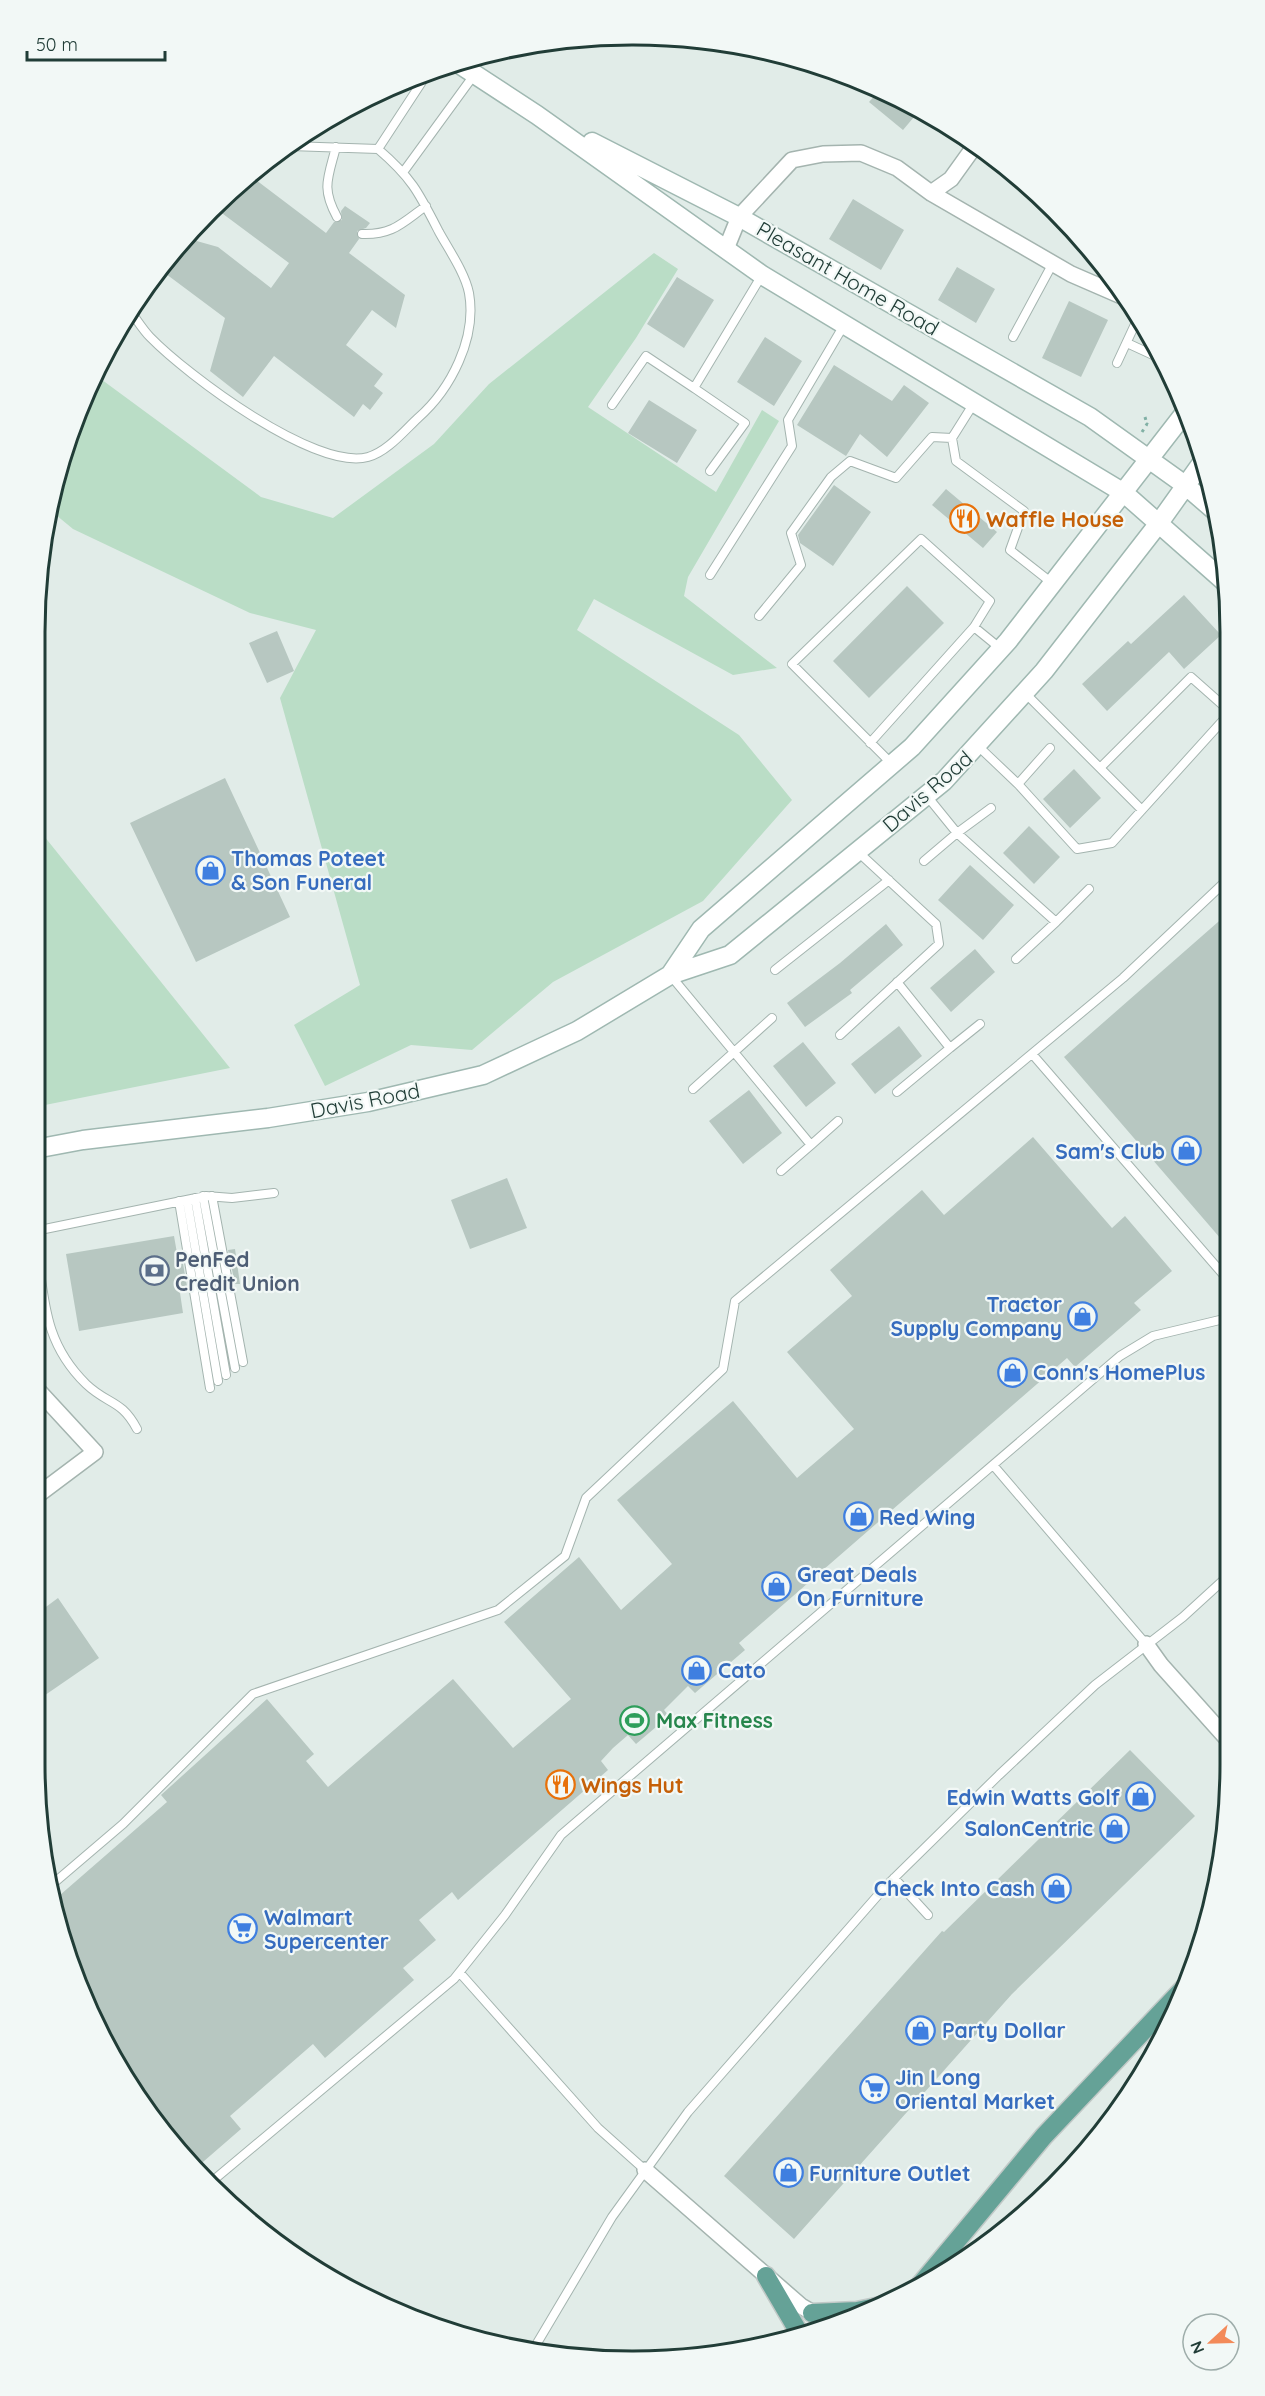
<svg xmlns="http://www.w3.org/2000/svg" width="1265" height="2396" font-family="Quicksand,sans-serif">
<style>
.green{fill:#baddc6}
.building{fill:#b7c7c1}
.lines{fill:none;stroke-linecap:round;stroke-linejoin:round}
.lane-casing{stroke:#a4b4af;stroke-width:10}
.street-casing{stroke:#a4b4af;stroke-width:18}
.secondary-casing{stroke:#9fb8b1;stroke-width:21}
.primary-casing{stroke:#c1c9c7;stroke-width:21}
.path{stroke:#81b0a5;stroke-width:3;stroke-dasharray:3 4.5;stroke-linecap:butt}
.lane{stroke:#fff;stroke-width:8}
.street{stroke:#fff;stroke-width:15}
.secondary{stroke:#fff;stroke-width:18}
.primary{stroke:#65a297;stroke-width:18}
.labels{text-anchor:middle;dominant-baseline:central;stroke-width:4.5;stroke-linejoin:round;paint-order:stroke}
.street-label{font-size:21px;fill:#213d37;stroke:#f2f8f6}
.food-label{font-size:21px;font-weight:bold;fill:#c56008;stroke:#f2f8f6;text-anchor:start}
.shop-label{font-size:21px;font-weight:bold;fill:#366cbe;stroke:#f2f8f6;text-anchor:start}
.service-label{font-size:21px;font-weight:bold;fill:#4e5e75;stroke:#f2f8f6;text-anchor:start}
.leisure-label{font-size:21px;font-weight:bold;fill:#27864d;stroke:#f2f8f6;text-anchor:start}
.rim{fill:none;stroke:#213d37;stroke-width:3}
</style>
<rect width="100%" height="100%" fill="#e1ece8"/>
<path class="green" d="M654 253 678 269 636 338 588 407 716 492 762 410 779 421 688 577 684 596 777 668 733 675 594 599 577 630 739 735 792 800 703 901 553 982 472 1050 411 1045 325 1086 294 1025 360 985 280 698 316 630 250 613 73 529 50 510 55 478 94 374 261 497 333 518 434 444 489 384Z
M36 823 44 836 230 1068 35 1107Z"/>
<path class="building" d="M880 90 897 96 919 111 903 130 869 102Z
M256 180 326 233 334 222 342 220 341 211 345 206 370 223 366 228 357 231 359 239 349 253 405 295 396 328 372 310 346 345 383 374 374 386 383 393 370 410 363 404 354 417 274 356 243 397 210 371 225 318 158 268 186 238 218 247 271 288 289 263 215 208 240 181 249 188Z
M853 199 904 230 881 270 829 239Z
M957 267 995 289 976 323 938 300Z
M677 277 714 300 684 348 647 324Z
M1069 301 1108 320 1081 377 1042 358Z
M765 337 802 361 774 406 737 382Z
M834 365 892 401 904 385 929 403 887 457 860 434 846 456 797 425Z
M649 400 697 430 677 463 628 433Z
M834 485 871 512 833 566 800 543 798 535Z
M946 489 997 532 983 548 932 505Z
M907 586 944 623 869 698 833 661Z
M1184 595 1221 635 1184 669 1169 652 1107 711 1082 684 1128 641 1131 644Z
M277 631 294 671 267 683 249 643Z
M1074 769 1101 798 1070 828 1043 799Z
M225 778 290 917 196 962 130 823Z
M1029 826 1060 857 1034 884 1003 853Z
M970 865 1014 905 983 940 938 900Z
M1226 915 1227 1013V1246L1064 1057Z
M886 924 903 945 850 990 852 993 805 1027 787 1003 840 963Z
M975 949 995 972 951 1012 930 988Z
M899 1026 922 1056 875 1094 851 1064Z
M803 1042 836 1083 806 1107 773 1066Z
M749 1090 782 1133 743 1164 709 1121Z
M1033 1137 1112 1228 1125 1216 1172 1271 1134 1303 1141 1310 1075 1367 1067 1358 739 1643 745 1650 695 1693 688 1686 664 1710 669 1716 636 1744 628 1735 613 1748 601 1761 608 1770 458 1900 452 1892 419 1920 436 1940 403 1968 414 1980 325 2058 313 2044 230 2116 241 2129 196 2168 158 2128 114 2062 66 1956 52 1902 167 1802 161 1795 267 1699 314 1754 306 1761 328 1787 453 1679 513 1748 571 1699 504 1622 579 1557 621 1610 672 1564 617 1500 733 1401 797 1478 854 1429 787 1352 852 1296 830 1270 922 1190 944 1215Z
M507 1178 527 1228 470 1249 451 1200Z
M174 1236 178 1259 182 1258 188 1292 180 1293 183 1313 79 1331 66 1254Z
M235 1249 240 1284H235L228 1250Z
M58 1598 99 1658 35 1702V1615Z
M1130 1750 1195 1816 1012 1994 794 2239 724 2176 942 1931 944 1932Z"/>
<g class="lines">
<defs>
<path id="lane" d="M336 147C328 178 321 188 337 217
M378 149 429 71
M404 171 474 75
M362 234C393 235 402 223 426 206
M131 312C137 320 143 330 150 337 187 375 315 471 368 457 387 452 404 431 418 418 451 389 477 338 469 293 465 273 449 250 439 232 419 193 412 178 378 149L290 146
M1013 337 1053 263
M1127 343 1153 355 1155 352
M1117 363 1137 320
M694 388 745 423 710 471
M974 403 952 438 956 461 1024 511 1010 550 1052 583
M612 405 646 356 694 388 762 275
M710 575 792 446 788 420 844 325
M759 616 801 565 791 533 831 477 850 461 896 478 932 437 952 438
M974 627 1001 649
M1025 693 1142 810
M870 743 974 627 990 601 921 539 792 664 892 764
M978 746 1018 784 1077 849 1112 843 1226 717
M1100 768 1191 677 1226 708
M1018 784 1050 748
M927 796 957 833 1056 922 1016 959
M924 861 957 833 991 808
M1056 922 1089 889
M775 970 889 880
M671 976 811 1145 781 1171
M897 982 950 1048 897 1092
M840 1035 939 944 936 924 857 851
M950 1048 980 1024
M1033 1055 1228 1280
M693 1089 772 1018
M811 1145 838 1121
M203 1196 235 1368
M212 1196 243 1362
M195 1198 226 1375
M187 1200 218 1381
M179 1201 210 1388
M35 1231 206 1196 232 1198 274 1193
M35 1238C45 1295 41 1340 86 1384 108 1405 121 1399 137 1429
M993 1465 1146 1644
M894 1878 928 1915
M48 1888 123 1824 253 1694 498 1610 565 1556 586 1498 723 1369 735 1301 1123 978 1226 881
M460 1973 598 2128 645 2170
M210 2183 454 1979 505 1915 561 1835 1120 1356 1153 1336 1228 1318
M533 2350 612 2217 688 2112 886 1886 999 1775 1095 1685 1183 1617 1229 1575"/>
<path id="street" d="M931 193 951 179 974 147
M726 249 739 217 792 160 823 154 861 153 897 168 931 193 1071 274 1124 297
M35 1497 95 1452 35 1387
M1146 1644 1161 1665 1229 1741
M645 2170 801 2306 834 2325"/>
<path id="secondary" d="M456 62 537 115 762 275 1124 493 1225 582
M592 142 739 217 1090 417 1185 485 1214 510
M670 975 701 929 912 747 1008 641 1187 410
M35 1149 83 1140 268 1118 368 1102 483 1075 577 1031 670 975 730 955 944 781 1044 671 1159 523 1201 464"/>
<path id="primary" d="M766 2276 801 2336
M920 2285 1044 2136 1184 1988
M812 2313 857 2311 881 2306"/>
</defs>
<use href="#lane" class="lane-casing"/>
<use href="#street" class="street-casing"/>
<use href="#secondary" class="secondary-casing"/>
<use href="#primary" class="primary-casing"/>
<path class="path" d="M1145 417 1147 424
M1142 432 1147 424 1151 427"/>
<use href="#lane" class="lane"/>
<use href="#street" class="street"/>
<use href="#secondary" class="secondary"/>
<use href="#primary" class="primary"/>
</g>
<defs>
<symbol id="restaurant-ring" viewBox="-11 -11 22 22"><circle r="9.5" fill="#f2f8f6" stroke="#e8710a" stroke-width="1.5"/><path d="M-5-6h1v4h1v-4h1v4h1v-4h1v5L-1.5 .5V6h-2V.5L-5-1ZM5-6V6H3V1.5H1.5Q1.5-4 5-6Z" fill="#e8710a"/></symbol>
<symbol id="shop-ring" viewBox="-11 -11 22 22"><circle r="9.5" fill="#f2f8f6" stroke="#3f7fe0" stroke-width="1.5"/><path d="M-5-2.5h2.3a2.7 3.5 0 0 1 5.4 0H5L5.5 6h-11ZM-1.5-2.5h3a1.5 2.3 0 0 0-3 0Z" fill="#3f7fe0"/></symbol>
<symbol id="bank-ring" viewBox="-11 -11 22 22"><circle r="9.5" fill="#f2f8f6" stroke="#5c6f8a" stroke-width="1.5"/><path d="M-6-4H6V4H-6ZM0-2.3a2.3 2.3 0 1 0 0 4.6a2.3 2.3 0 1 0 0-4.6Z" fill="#5c6f8a"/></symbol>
<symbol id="stadium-ring" viewBox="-11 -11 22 22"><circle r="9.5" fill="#f2f8f6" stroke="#2e9e5b" stroke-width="1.5"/><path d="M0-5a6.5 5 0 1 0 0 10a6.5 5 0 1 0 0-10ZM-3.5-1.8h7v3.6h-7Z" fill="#2e9e5b"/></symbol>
<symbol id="supermarket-ring" viewBox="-11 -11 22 22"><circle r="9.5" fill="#f2f8f6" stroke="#3f7fe0" stroke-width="1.5"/><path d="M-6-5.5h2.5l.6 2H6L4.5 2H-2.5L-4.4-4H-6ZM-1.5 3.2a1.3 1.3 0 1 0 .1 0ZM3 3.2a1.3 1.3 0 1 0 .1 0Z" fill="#3f7fe0"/></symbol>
</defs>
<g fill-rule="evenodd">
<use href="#restaurant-ring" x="948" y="502" width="33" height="33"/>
<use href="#shop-ring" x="194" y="854" width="33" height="33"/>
<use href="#shop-ring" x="1170" y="1134" width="33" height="33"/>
<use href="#bank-ring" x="138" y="1254" width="33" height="33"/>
<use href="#shop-ring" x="1066" y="1300" width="33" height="33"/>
<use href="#shop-ring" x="996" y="1356" width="33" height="33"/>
<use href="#shop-ring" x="842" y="1500" width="33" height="33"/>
<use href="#shop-ring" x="760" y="1570" width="33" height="33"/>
<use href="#shop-ring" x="680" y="1654" width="33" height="33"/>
<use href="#stadium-ring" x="618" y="1704" width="33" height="33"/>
<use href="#restaurant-ring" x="544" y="1768" width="33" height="33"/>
<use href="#shop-ring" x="1124" y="1780" width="33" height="33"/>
<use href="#shop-ring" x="1098" y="1812" width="33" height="33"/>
<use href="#shop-ring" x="1040" y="1872" width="33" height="33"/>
<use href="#supermarket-ring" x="226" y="1912" width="33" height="33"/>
<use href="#shop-ring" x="904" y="2014" width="33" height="33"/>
<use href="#supermarket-ring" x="858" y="2072" width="33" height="33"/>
<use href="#shop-ring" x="772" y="2156" width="33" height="33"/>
</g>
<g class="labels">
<g class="street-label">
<text transform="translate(848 278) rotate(30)">Pleasant Home Road</text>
<text transform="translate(927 791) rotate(-41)">Davis Road</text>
<text transform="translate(365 1100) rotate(-11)">Davis Road</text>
</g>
<g class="food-label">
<text x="986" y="519">Waffle House</text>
<text x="581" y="1785">Wings Hut</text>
</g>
<g class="shop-label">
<text x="231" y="858">Thomas Poteet<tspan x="231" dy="24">&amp; Son Funeral</tspan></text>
<text x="1165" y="1151" text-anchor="end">Sam's Club</text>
<text x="1062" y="1304" text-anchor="end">Tractor<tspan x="1062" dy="24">Supply Company</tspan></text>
<text x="1033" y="1372">Conn's HomePlus</text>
<text x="879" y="1517">Red Wing</text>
<text x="797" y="1574">Great Deals<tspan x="797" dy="24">On Furniture</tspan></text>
<text x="718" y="1670">Cato</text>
<text x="1120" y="1797" text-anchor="end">Edwin Watts Golf</text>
<text x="1093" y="1828" text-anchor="end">SalonCentric</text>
<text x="1035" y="1888" text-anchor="end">Check Into Cash</text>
<text x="264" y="1917">Walmart<tspan x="264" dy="24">Supercenter</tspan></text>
<text x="942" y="2030">Party Dollar</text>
<text x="895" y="2077">Jin Long<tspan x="895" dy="24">Oriental Market</tspan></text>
<text x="809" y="2173">Furniture Outlet</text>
</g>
<g class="service-label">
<text x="175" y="1259">PenFed<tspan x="175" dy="24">Credit Union</tspan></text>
</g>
<g class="leisure-label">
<text x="656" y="1720">Max Fitness</text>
</g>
</g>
<path d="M0 0H1265V2396H0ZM632 45H633A587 587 0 0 1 1220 632V1764A587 587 0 0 1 633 2351H632A587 587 0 0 1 45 1764V632A587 587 0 0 1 632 45Z" fill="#f2f8f6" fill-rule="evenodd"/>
<path class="rim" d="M632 45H633A587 587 0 0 1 1220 632V1764A587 587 0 0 1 633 2351H632A587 587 0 0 1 45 1764V632A587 587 0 0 1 632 45Z"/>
<g transform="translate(1211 2342) rotate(248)"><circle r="28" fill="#f2f8f6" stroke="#9eadaa" stroke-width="1.5"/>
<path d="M0-4.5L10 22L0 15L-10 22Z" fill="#f38a59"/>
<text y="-9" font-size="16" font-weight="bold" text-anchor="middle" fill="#213d37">N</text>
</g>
<path d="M27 51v9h138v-9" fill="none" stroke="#213d37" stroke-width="3"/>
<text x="36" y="51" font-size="18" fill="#213d37" stroke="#f2f8f6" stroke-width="4.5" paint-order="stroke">50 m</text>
</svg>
